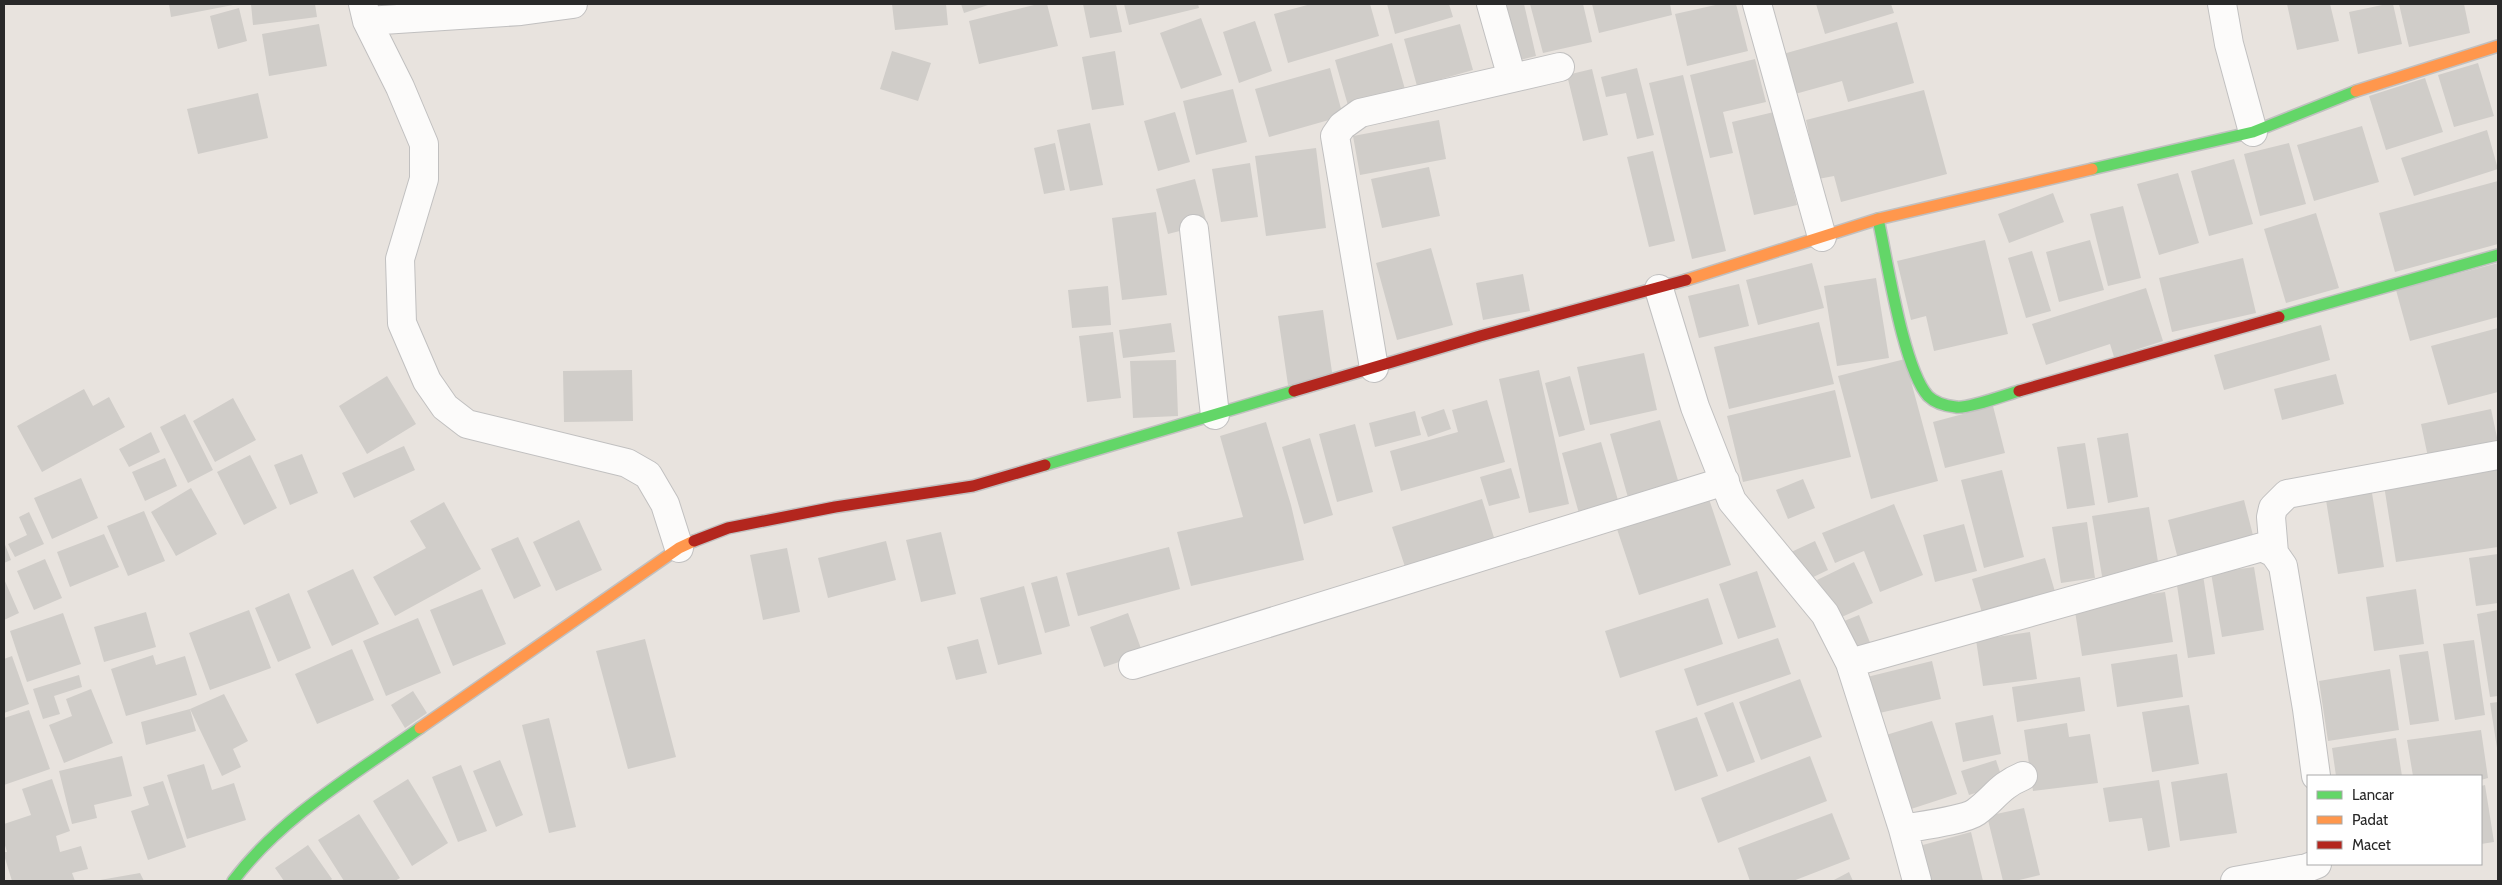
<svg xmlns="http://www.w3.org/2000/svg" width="2502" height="885" font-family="Cabin,sans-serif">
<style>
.building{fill:#d0cdc9}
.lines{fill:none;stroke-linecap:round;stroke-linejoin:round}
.street-casing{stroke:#c1c0c0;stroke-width:30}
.fast-casing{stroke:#c1c0c0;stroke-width:14}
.slow-casing{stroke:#c1c0c0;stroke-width:14}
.jam-casing{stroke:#c1c0c0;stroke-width:14}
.street{stroke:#fcfbfa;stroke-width:28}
.fast{stroke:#63d668;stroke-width:11}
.slow{stroke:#ff974d;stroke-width:11}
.jam{stroke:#b3261e;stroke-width:11}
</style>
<rect width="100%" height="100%" fill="#e8e3de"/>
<path class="building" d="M169 4H233V5L171 17Z
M251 4H315L317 17 253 25Z
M892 4H946L948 25 895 30Z
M961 4H991L964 13Z
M1038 4H1047L1058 46 979 64 969 21Z
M1083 4H1116L1122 32 1090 38Z
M1124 4H1198L1199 8 1129 25Z
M1311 4H1370L1379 36 1288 63 1274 14Z
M1387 4H1449L1453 17 1395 34Z
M1502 4H1524L1536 56 1516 61Z
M1530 4H1583L1592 42 1543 53Z
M1592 4H1670L1672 15 1599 33Z
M1720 4H1736L1748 51 1687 66 1675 14Z
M1816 4H1891L1894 13 1825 34Z
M2287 4H2330L2339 41 2297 50Z
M2387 4H2393L2402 44 2358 54 2349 12Z
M2399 4H2464L2470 33 2409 47Z
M239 8 247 41 218 49 210 16Z
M1201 18 1222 75 1181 89 1160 33Z
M1255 21 1272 71 1239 83 1223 32Z
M1897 22 1914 83 1848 102 1842 81 1795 94 1783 54Z
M319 24 327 66 269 76 262 34Z
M1460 24 1473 70 1417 86 1404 39Z
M1392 43 1406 93 1349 109 1335 60Z
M892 51 931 63 918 101 880 89Z
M1115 51 1124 105 1092 110 1082 57Z
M1755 59 1766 102 1723 112 1733 153 1710 158 1690 75Z
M2478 63 2494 116 2454 127 2438 75Z
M1330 68 1343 116 1269 137 1255 89Z
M1637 68 1654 135 1637 139 1626 93 1606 97 1601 77Z
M1592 69 1608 135 1583 141 1567 75Z
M1683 75 1726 251 1692 259 1649 83Z
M2425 78 2443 132 2386 150 2369 96Z
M1233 89 1247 142 1196 155 1183 101Z
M1924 90 1947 174 1841 202 1834 176 1818 179 1806 120Z
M258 93 268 138 198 154 187 109Z
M1175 112 1190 162 1158 171 1144 121Z
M1774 112 1797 205 1754 215 1732 122Z
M1439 120 1446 159 1360 175 1353 136Z
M1090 123 1103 185 1070 191 1057 130Z
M2362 126 2379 182 2314 201 2297 145Z
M2487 130 2498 169 2414 196 2401 158Z
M1055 143 1065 190 1044 194 1034 148Z
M2289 143 2306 204 2260 216 2244 154Z
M1316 148 1326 228 1266 236 1255 156Z
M1653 151 1675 241 1649 247 1627 157Z
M2234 159 2253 224 2209 236 2191 171Z
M1250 163 1258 217 1221 222 1212 169Z
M1429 167 1440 216 1382 228 1371 179Z
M2178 173 2199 243 2159 255 2137 184Z
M1195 179 1207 224 1168 234 1156 189Z
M2498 181V244L2395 272 2379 213Z
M2053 193 2064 222 2009 243 1998 214Z
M2123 206 2141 278 2108 286 2090 214Z
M1156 212 1167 295 1122 300 1112 218Z
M2316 213 2339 288 2286 303 2264 229Z
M1985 240 2008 334 1934 351 1926 316 1911 320 1897 261Z
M2090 240 2104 290 2059 302 2046 252Z
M1431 248 1453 325 1397 340 1376 263Z
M2032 251 2051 311 2026 318 2008 258Z
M2243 258 2256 313 2172 332 2159 278Z
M1812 263 1824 308 1758 325 1746 280Z
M2498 263V317L2410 341 2396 290Z
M1523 274 1530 311 1483 320 1476 283Z
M1876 278 1889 358 1837 366 1824 286Z
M1739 284 1749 326 1699 338 1688 296Z
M1108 286 1111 325 1072 328 1068 290Z
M2146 288 2163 341 2114 357 2110 344 2046 365 2032 324Z
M1323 310 1333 379 1288 385 1278 316Z
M1819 322 1834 384 1729 409 1714 347Z
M1171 323 1175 352 1123 358 1119 330Z
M2321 325 2330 360 2224 390 2214 355Z
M2498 328V392L2448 405 2431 346Z
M1113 332 1121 398 1087 402 1079 336Z
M1644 353 1657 410 1590 425 1577 367Z
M1905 359 1938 481 1871 499 1838 376Z
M1176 360 1178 416 1133 418 1130 361Z
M632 370 633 421 564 422 563 371Z
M1539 370 1569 504 1529 513 1499 379Z
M2336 374 2344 404 2282 420 2274 389Z
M387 376 416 424 367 454 339 406Z
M1570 376 1585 430 1559 437 1545 383Z
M84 389 93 406 109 397 125 427 42 472 17 426Z
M1835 390 1851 457 1743 482 1727 416Z
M233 398 256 440 215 462 193 421Z
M1487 400 1505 462 1401 491 1390 451 1458 432 1452 410Z
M1993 406 2005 453 1945 468 1933 422Z
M1444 409 1451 429 1428 437 1421 417Z
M2491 409 2498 442 2428 457 2421 424Z
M1415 411 1421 435 1375 447 1369 423Z
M185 414 213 470 188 483 160 427Z
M1660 420 1680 487 1629 501 1610 434Z
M1266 422 1291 505 1304 560 1191 586 1177 532 1243 517 1220 436Z
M1355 424 1373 492 1337 502 1319 434Z
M151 432 160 452 129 467 119 449Z
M2128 433 2138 497 2108 503 2097 438Z
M1310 438 1333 515 1304 524 1282 447Z
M1601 442 1620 507 1580 517 1562 453Z
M2085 443 2095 505 2067 509 2057 447Z
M404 446 415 470 354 498 342 473Z
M302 454 318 493 290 505 274 465Z
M250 455 277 508 244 525 217 472Z
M165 458 177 486 145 501 132 472Z
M2498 461V547L2396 562 2383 479Z
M1511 468 1520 498 1489 506 1480 477Z
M2002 470 2024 557 1984 568 1961 480Z
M81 478 98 518 52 539 34 498Z
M1803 479 1815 508 1788 519 1776 490Z
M2371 487 2384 567 2338 574 2325 494Z
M191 488 217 534 176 556 151 512Z
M1482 499 1496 544 1407 573 1392 527Z
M1709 499 1731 565 1639 595 1617 529Z
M2244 500 2255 543 2179 563 2168 520Z
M444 502 481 569 395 616 373 577 426 548 410 521Z
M1894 504 1923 575 1880 592 1864 551 1835 563 1822 533Z
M2149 507 2160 574 2103 582 2092 516Z
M144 511 165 561 128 576 107 526Z
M29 512 44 544 15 557 8 544 27 535 19 517Z
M579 520 602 570 556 591 533 542Z
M2087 522 2095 578 2061 583 2052 527Z
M1964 524 1977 571 1935 582 1923 535Z
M941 532 956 594 921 602 906 540Z
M104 534 119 567 70 587 57 552Z
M518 537 541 586 514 599 491 549Z
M886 541 896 580 828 598 818 558Z
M1815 541 1828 570 1803 582 1789 553Z
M4 542 11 560 4 563Z
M1169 547 1180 589 1078 616 1066 573Z
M787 548 800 612 763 620 750 555Z
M2498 554V603L2476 606 2469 558Z
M2045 558 2056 595 1983 616 1972 579Z
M45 559 62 598 34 610 17 571Z
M1854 562 1873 603 1835 620 1817 580Z
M2254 567 2264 630 2222 637 2211 573Z
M353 569 379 624 332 646 307 591Z
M1757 571 1776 627 1738 639 1719 584Z
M2203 575 2215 654 2188 658 2176 579Z
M1057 576 1070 626 1045 633 1031 583Z
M4 579 19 613 4 620Z
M1024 586 1042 654 998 665 980 598Z
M482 589 506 644 453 666 430 610Z
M2416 589 2424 644 2374 651 2366 597Z
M2165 592 2173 642 2082 656 2074 605Z
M289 593 311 648 278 662 255 608Z
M1708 598 1723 644 1620 678 1605 631Z
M249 610 271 668 210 690 189 633Z
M2498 610V696L2490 697 2477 614Z
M146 612 156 647 104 662 94 627Z
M63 613 81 664 27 682 10 631Z
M1128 613 1143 654 1104 667 1090 627Z
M1859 615 1871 645 1849 654 1837 624Z
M418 618 441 673 386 696 363 641Z
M2030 632 2037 679 1983 686 1976 640Z
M1778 638 1791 674 1697 706 1684 669Z
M645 639 676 757 628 769 596 651Z
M978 639 987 673 956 680 947 647Z
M2474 640 2485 715 2455 720 2443 644Z
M352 649 374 700 317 724 295 674Z
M2428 651 2439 721 2410 725 2399 655Z
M2177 654 2183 697 2117 707 2111 664Z
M153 655 156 665 185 656 197 695 126 716 111 669Z
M12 656 29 704 4 713V659Z
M1932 661 1941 699 1875 714 1867 677Z
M2390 669 2399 730 2328 741 2319 681Z
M79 675 82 687 54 696 60 714 43 719 33 689Z
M2080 677 2085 711 2017 722 2012 687Z
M1800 679 1822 737 1761 760 1739 702Z
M91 689 113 743 64 763 49 725 72 716 66 699Z
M413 691 427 713 405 728 391 705Z
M224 694 248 741 233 749 241 767 222 776 190 709 196 731 146 745 141 722 190 709Z
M1733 702 1755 762 1727 772 1704 713Z
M2498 702V748H2497L2490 703Z
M2189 705 2199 764 2152 772 2142 712Z
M29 710 50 769 4 785V718Z
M1993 715 2001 754 1963 762 1955 723Z
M1697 717 1718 776 1675 791 1655 731Z
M549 718 576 827 549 833 522 725Z
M1932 721 1957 794 1911 809 1886 735Z
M2067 723 2069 737 2090 734 2098 783 2033 791 2024 730Z
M2481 730 2488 778 2481 780V776H2413L2407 740Z
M2396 738 2402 776H2336L2332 748Z
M122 756 132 796 94 805 97 818 72 824 59 771Z
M1810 756 1827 801 1718 843 1701 798Z
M500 760 523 815 496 827 473 771Z
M1996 760 2004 784 1969 795 1961 771Z
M204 764 212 790 234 783 246 820 187 839 167 775Z
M461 765 487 831 458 842 432 777Z
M2227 773 2237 833 2180 841 2171 782Z
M52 779 70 831 56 836 60 852 81 846 88 869 72 873 75 881H12L4 855V852H7L4 842V824L31 815 22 789Z
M408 779 448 843 412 866 373 801Z
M2159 780 2170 847 2148 851 2142 818 2109 822 2103 788Z
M163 781 186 847 148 860 131 811 149 805 143 787Z
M2485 785 2494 842 2481 844V786Z
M2024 808 2040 875 2015 881H2003L1987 816Z
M1832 813 1850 859 1793 881H1750L1738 848Z
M359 814 400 878 395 881H344L318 840Z
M1971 832 1983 881H1928L1919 846Z
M308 845 332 879 330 881H284L275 868Z
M1849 872 1853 881H1832Z
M140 873 144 881H100V880Z"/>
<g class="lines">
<defs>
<path id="street" d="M363 4 367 21 400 87 424 144V179L400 259 402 323 427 381 445 407 467 424 627 463 648 475 665 504 679 548
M1491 4 1512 78
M1757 4 1822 237
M2222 4 2229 44 2253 132
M367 21 521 11 573 4
M1194 229 1215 415
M1659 289 1695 407 1732 501 1825 614 1850 663 1903 829 1917 881
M1374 368 1335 136 1342 126 1360 113 1560 67
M2274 553 2271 517 2273 508 2287 494 2498 455
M1850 663 2262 547 2274 553 2283 566 2307 709 2316 776
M1133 665 1725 481
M1903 829C1919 826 1965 820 1976 812 1995 798 1999 786 2023 776
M2235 881 2307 868 2317 864"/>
<path id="fast" d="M2092 169 2253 132 2356 91
M1878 219C1887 259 1903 368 1928 396 1935 403 1946 406 1956 407 1967 409 2005 395 2019 391
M2279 317 2498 255
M1045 465 1294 391
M233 881C281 817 355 774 420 728"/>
<path id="slow" d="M2356 91 2498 46
M1686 280 1878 219 2092 169
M420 728 679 548 694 541"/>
<path id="jam" d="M1294 391 1480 336 1686 280
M2019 391 2279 317
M694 541 728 528 835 507 973 486 1045 465"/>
</defs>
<use href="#street" class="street-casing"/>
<use href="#fast" class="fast-casing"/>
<use href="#slow" class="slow-casing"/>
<use href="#jam" class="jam-casing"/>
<use href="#street" class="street"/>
<use href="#fast" class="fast"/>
<use href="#slow" class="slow"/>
<use href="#jam" class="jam"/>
</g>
<rect width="2502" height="885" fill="none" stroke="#292929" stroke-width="10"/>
<rect x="2307" y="775" width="175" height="90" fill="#ffffff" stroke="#a9a9a9"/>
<rect x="2317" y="791" width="25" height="8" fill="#63d668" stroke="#a9a9a9"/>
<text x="2352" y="800" font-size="15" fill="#292929">Lancar</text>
<rect x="2317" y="816" width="25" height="8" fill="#ff974d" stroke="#a9a9a9"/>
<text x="2352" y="825" font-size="15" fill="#292929">Padat</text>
<rect x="2317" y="841" width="25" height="8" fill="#b3261e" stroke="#a9a9a9"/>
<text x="2352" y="850" font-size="15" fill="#292929">Macet</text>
</svg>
